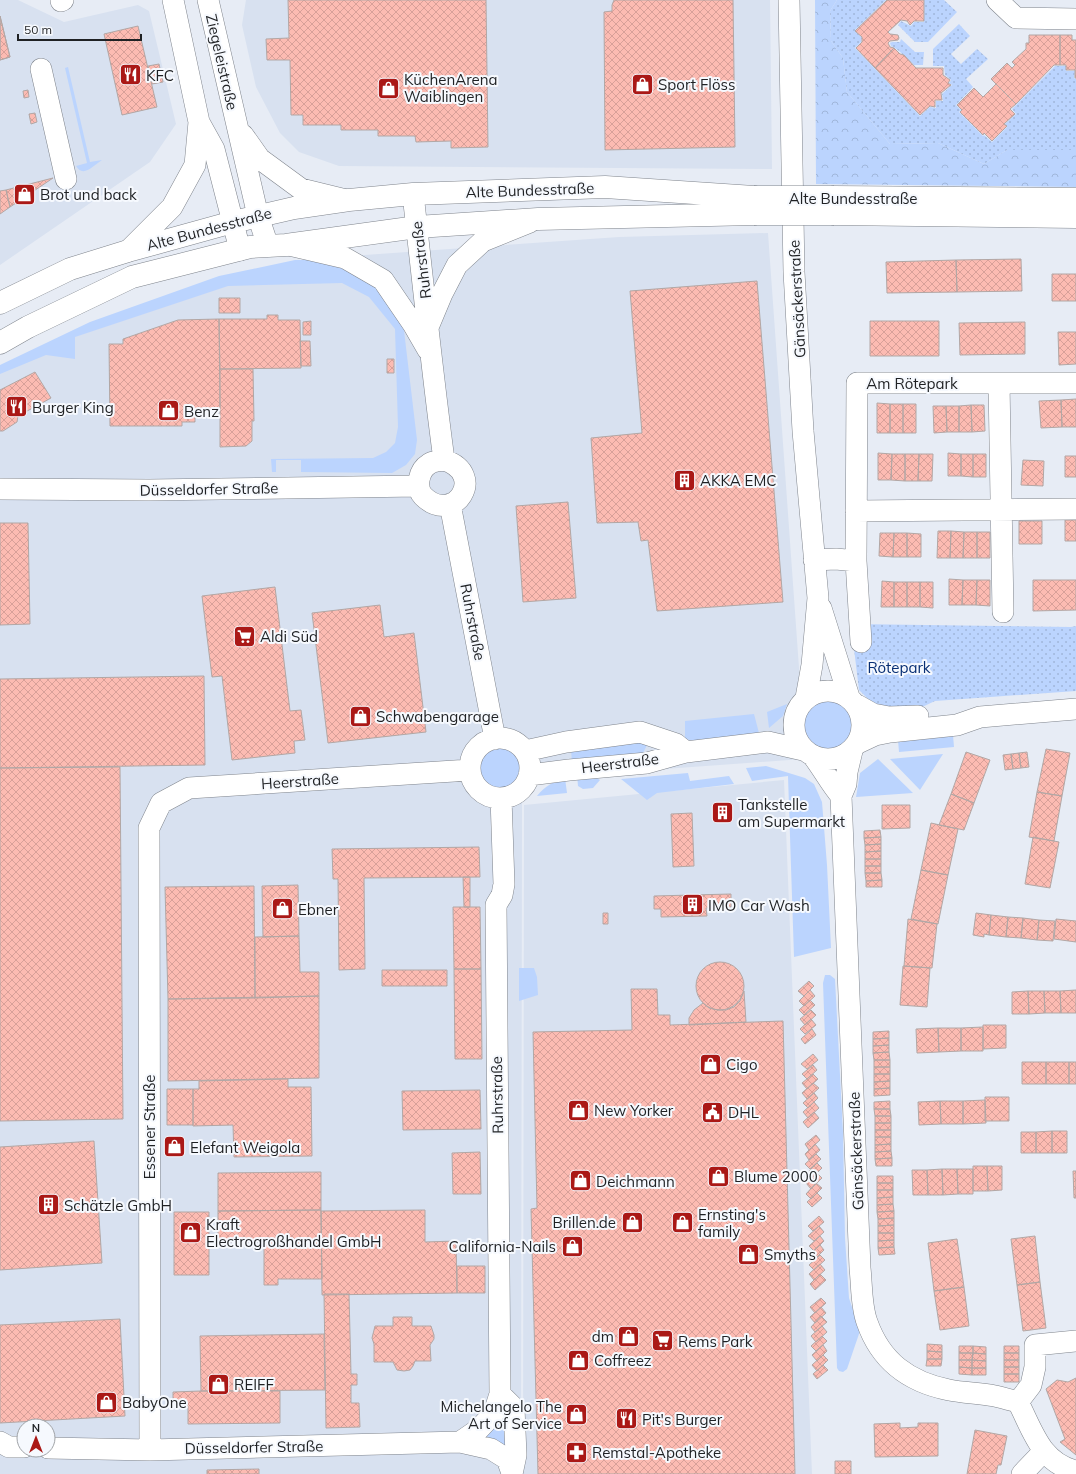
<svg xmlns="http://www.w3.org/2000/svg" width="1076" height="1474" font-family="Mulish,sans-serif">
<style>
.built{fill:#d8e1f0;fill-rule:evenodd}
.grass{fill:#bbd4fe}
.forest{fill:url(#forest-crowns)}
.park{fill:url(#park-dots)}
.building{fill:url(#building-cross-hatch);stroke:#b2a7a5}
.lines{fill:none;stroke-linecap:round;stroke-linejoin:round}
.minor-casing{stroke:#7f848c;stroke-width:22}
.major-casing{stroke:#7f848c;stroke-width:23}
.minor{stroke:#fff;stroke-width:21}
.major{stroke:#fff;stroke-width:22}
.major-bridge-casing{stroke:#7f848c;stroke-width:23;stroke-linecap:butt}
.major-bridge{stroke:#fff;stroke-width:22}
.labels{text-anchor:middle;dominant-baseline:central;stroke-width:4;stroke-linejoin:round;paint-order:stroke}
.street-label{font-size:15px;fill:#1f2124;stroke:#f6f9fe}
.poi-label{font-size:15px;fill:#1f2124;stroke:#f6f9fe;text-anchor:start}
.park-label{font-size:15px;fill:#082f74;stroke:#f6f9fe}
</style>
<defs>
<pattern id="forest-crowns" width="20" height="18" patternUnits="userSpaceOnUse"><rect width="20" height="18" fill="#bbd4fe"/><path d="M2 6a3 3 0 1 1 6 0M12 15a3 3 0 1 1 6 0" fill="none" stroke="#a0b6da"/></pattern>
<pattern id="park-dots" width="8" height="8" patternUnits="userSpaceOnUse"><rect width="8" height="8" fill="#bbd4fe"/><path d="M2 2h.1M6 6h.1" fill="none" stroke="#a0b6da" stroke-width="1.8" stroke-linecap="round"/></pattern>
<pattern id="building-cross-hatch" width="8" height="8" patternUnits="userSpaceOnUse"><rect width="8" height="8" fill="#fcbbb2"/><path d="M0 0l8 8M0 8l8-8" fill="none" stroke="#d8a099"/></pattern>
</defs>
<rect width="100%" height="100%" fill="#e7ecf5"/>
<path class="built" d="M0 0H18L64 22 138 5 149 11 176 124 150 162 0 265Z
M246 0H770L772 169 339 166 299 152 280 133 256 87 242 25Z
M768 233 804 738 803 759 539 778 534 789 522 800 521 1474H0V371L76 330 308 259 619 237ZM24 1426H48V1450H24Z
M784 780 812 1474H523L524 805Z"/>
<path class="grass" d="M68 67 90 162 102 160C93 166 83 178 76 166L87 163 65 68Z
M295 260H335L366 274 403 322 417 440 415 454 406 465 392 473 301 472V460H276V472H272L271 459 373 458 386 452 395 443 398 427 395 329 369 297 342 283 228 286 75 337V359L46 355 0 374V365L90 322 219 276Z
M801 725a27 27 0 1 1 54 0a27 27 0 1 1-54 0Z
M787 704 783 716 769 728 767 712Z
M754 714 759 733 695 741 685 739V721Z
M953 735 954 747 899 752 898 740Z
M638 740 648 743 643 753 633 761 572 764 571 748Z
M479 767a21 21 0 1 1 42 0a21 21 0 1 1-42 0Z
M943 754 920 790 890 759Z
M878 759 913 793 856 797 860 773Z
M766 766 805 778 814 784 822 802 827 865 831 948 794 957 788 776 752 781 746 768Z
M688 773 690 781 729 776 734 784 657 793 647 800 621 779Z
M590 774 600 780 593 788 583 789 578 786 577 775Z
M565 778 567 793 537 796C545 786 553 782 565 778Z
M519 968H534L537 977 538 995 519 1001Z
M825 975H830L835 979 843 1133 845 1238 849 1298 860 1331 847 1369 843 1372 839 1371 837 1368 823 983Z
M508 1411 511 1447 473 1440Z"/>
<path class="forest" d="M815 0H837L830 11 831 41 843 58 847 92 890 144 938 143 984 164 1007 150H1076V187L816 184Z"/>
<path class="park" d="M837 0H886L855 30 862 38 861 42 855 48 920 116 930 107 936 108V101H943L942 94 952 85 949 83 951 80 945 75 944 66H933V49L959 24 970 36 951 54 961 64 977 49 988 59 966 79 973 87 956 105 961 110 959 112 983 136 984 135 992 142 1007 127 1005 124 1016 114 1012 109 1055 66H1066V71H1075L1074 78 1076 79V150H1007L984 164 938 143 890 144 847 92 843 58 831 41 830 11Z
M924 0H944L957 12 928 42H915L898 25 901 21 911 26 914 22H924Z
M901 39 915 52H924L923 65H914C909 60 897 48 891 46L890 43 892 42H900Z
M851 624 1071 627 1076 626V691L935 701 920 708 878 709 859 690Z"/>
<path class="building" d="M288 0H486L488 147 451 148V141L416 142 415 136H378V130H341V125H303V115H291L290 60H267L266 39 289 38Z
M614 0H733L735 147 605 150 604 12 612 11V5Z
M887 0H924V21H914L910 25 907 21 901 20 888 32 890 34 898 35 899 38 898 40 890 41 888 43 890 47 894 48 875 68 856 48 862 42V37L855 31Z
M0 16 10 57 0 60Z
M0 16 10 57 0 60Z
M138 26 157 107 122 115 104 34Z
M1029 35H1060V65H1054L1016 104 991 79 1007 63 1012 68 1015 65 1012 62 1026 49V43H1029Z
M1060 35H1072V40H1076V78H1075V70H1066V65H1060Z
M894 48 900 54 904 55 916 68H943V75L950 80 948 83 951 85 941 93 942 100H935V107L930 106 920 115 875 68Z
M159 64 163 82 152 84 148 66Z
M996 84 1016 104 1010 109 1015 114 1004 124 1007 126 992 141 984 133 983 135 960 112 962 110 957 105 974 88 983 97Z
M28 90 29 97 24 98 23 91Z
M35 113 37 122 31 124 29 114Z
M53 178 19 201 10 207 6 190Z
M6 190 10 207 0 214V191Z
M1021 259 1022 291 957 292 956 260Z
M956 260 957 292 887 293 886 262Z
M1052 274H1076V301H1052Z
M757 281 783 602 657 611 648 540 641 541 638 522 597 523 591 438 642 433 630 291Z
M219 298H240V313H219Z
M267 315H278V320H300L301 368 220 369 219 319H267Z
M219 319 220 409H195V422H182V426H110L109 344H123V339L178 320Z
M311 321V335H303V322Z
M870 321H939V356H870Z
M1025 322V354L960 355 959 323Z
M1058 332H1076V364L1059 365Z
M300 341H310L311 366H301Z
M387 359H394V373H387Z
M220 369H253L254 421H252V441L246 446 220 447Z
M35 372 51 398 18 416 17 422 3 431H0V390Z
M1076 399V427H1062L1061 400Z
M1061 400 1062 427 1041 428 1039 401Z
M877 403 890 404V433H877Z
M890 404H903V433H890Z
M903 404H916V433H903Z
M971 405H984L985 431 972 432Z
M971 405 972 432H959V406Z
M933 406H946L947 432 934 433Z
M946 406H959V432H947Z
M878 453 892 454 891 480H878Z
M948 453 961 454V476H948Z
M892 454H905V481L891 480Z
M905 454H919L918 481H905Z
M919 454H933L932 481H918Z
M961 454H973V477L961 476Z
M973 454H986V477H973Z
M1065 456H1076V477H1065Z
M1023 460 1044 461 1043 486 1021 485Z
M568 502 576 598 523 602 516 506Z
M1065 520H1076V541H1065Z
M1019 521H1042V544H1019Z
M0 523H28L30 624 0 625Z
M938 531H951L950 558H937Z
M951 531 964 532 963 558H950Z
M964 532H977V558H963Z
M977 532H990V558H977Z
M880 533H894L893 557 879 556Z
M894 533H907V557H893Z
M907 533 921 534V557H907Z
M949 579 963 580 962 605H949Z
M963 580H977L976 605H962Z
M977 580H990V606L976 605Z
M1033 580H1076V610L1033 611Z
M882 581 894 582V607H881Z
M894 582H907V607H894Z
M907 582H920V607H907Z
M920 582H933V608L920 607Z
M275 587 290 711 301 710 305 740 294 741 295 753 232 760 222 676 212 677 202 596Z
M380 605 384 637 414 633 426 732 328 743 312 613Z
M204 676 205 765 0 768V679Z
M1046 749 1070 753 1062 796 1037 792Z
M966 752 990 760 974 803 951 794Z
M1027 752 1029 767 1021 768 1019 753Z
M1019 753 1021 768 1013 769 1011 754Z
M1011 754 1013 769 1005 770 1003 755Z
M120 767 123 1119 0 1121V768Z
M1037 792 1062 796 1054 841 1029 837Z
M951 794 974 803 964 830 939 825Z
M720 803 727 804 726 822H719Z
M882 805H910V828L882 829Z
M692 813 694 866 673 867 671 814Z
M931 823 958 829 948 875 921 870Z
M880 830 881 837 864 838V831Z
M881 837V844L865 845 864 838Z
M1033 837 1059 842 1050 888 1025 884Z
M881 844V851L865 852V845Z
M479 847 480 877 364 878 365 969 339 970 338 879H333L332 849Z
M881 851V859H865V852Z
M865 859H881V866H865Z
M865 866H881V873H865Z
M921 870 948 875 938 924 911 919Z
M865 873H881L882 880 866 881Z
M463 877H470V907H464Z
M882 880V887H866V881Z
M298 885 299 936 263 937 262 886Z
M254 886 255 998 168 999 165 887Z
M731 894V907L706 908 707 916 661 917V909H654V896Z
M453 907H480L481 969H454Z
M603 913H608V924H603Z
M976 913 991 915 989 935 984 934V937L973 935Z
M991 915 1008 917 1006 937 989 935Z
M1008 917 1023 918 1021 938 1006 937Z
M1023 918 1039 920 1037 940 1021 938Z
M908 919 937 924 932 968 904 966Z
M1056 919 1076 921V942L1054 939Z
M1039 920 1055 921 1053 941 1037 940Z
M299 936 300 972H319V996L255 998V937Z
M696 986a24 24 0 1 1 48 0a24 24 0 1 1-48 0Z
M903 966 930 968 927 1007 900 1005Z
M454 969H481L482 1059H455Z
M382 970H447V986H382Z
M809 981 814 986 804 996 798 991Z
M631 989H657L658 1015H670V1025L783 1021 795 1474H538L531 1209 537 1208 533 1032 632 1030Z
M810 990 815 996 804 1006 799 1001Z
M1076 990V1013H1061L1060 991Z
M744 991 746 1022 689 1025V1018L694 1010 703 1003 709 1008 718 1010H726L734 1007 740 1001Z
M1028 991 1029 1014H1012V992Z
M1028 991H1044L1045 1013 1029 1014Z
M1044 991H1060L1061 1013H1045Z
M319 996V1078L168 1081V999Z
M810 1000 815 1005 804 1015 799 1010Z
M811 1010 816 1015 805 1025 800 1019Z
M811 1019 816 1025 805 1034 800 1029Z
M983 1025H1006V1048L983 1049Z
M983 1027V1051H961V1028Z
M938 1028 939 1052 917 1053 916 1029Z
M938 1028H961V1051L939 1052Z
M812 1029 816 1035 805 1044 801 1039Z
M889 1031V1038L873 1039V1032Z
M889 1038V1045L873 1046V1039Z
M889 1045V1052L873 1053V1046Z
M889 1052 890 1060H874L873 1053Z
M813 1054 818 1060 807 1069 801 1064Z
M874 1060H890V1067H874Z
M1022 1062H1046V1084H1022Z
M1046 1062H1069V1084H1046Z
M1069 1062H1076V1084H1069Z
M813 1065 817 1070 807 1079 802 1074Z
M874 1067H890V1074H874Z
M813 1074 818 1079 807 1089 802 1083Z
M874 1074H890V1081L874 1082Z
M288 1079V1087H311L312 1156 234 1157 233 1125 193 1126V1089H199V1081Z
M890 1081V1088L874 1089V1082Z
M813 1083 819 1088 807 1099 802 1093Z
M890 1088V1095L874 1096V1089Z
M167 1089H193V1125H167Z
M480 1090 481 1129 403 1130 402 1091Z
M814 1093 818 1098 808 1108 803 1103Z
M985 1097H1009V1121H985Z
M985 1100 986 1123 963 1124V1101Z
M890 1101V1109H874V1102Z
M940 1101 941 1124 919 1125 918 1102Z
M940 1101H963V1124H941Z
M814 1102 819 1108 808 1118 803 1112Z
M874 1109H890L891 1116H875Z
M814 1112 819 1118 808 1128 803 1122Z
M875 1116H891V1123H875Z
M875 1123H891V1130H875Z
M875 1130H891V1137H875Z
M1052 1131H1067V1153H1052Z
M1052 1131V1153H1036V1132Z
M1021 1132H1036V1153H1021Z
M816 1135 820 1140 809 1150 805 1144Z
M875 1137H891V1144L875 1145Z
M94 1141 102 1263 0 1270V1147Z
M815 1144 820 1150 809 1160 805 1154Z
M891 1144V1151L875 1152V1145Z
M891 1151 892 1158 875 1159V1152Z
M480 1152 481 1194H453L452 1153Z
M816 1154 821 1159 810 1169 805 1164Z
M892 1158V1166H876L875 1159Z
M817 1163 822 1168 811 1179 806 1174Z
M973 1166H987L988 1191H973Z
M987 1166H1002V1190L988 1191Z
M942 1169 943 1195H928L927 1170Z
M942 1169H957L958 1194 943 1195Z
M957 1169H973V1194H958Z
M912 1170H927L928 1195H913Z
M1073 1171H1076V1198H1074Z
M321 1172V1210L218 1211V1173Z
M817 1173 822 1178 811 1189 806 1183Z
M877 1176H893V1183H877Z
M816 1183 822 1188 811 1199 806 1194Z
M877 1183H893V1190H877Z
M877 1190H893V1197L877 1198Z
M817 1193 822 1198 812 1207 807 1202Z
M893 1197V1204L877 1205V1198Z
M893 1204 894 1211 877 1212V1205Z
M321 1210 322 1279H278V1285H264V1242H218V1211Z
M425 1210V1242L456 1241 457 1293 322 1295 321 1211Z
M894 1211V1218L878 1219 877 1212Z
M174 1212H209V1275H174Z
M819 1216 824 1222 813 1231 808 1226Z
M894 1218V1225L878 1226V1219Z
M894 1225V1233H878V1226Z
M819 1226 824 1232 814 1241 808 1236Z
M878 1233H894V1240L878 1241Z
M820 1236 824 1241 814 1251 809 1246Z
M1035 1236 1040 1282 1017 1285 1011 1239Z
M957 1239 964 1287 934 1291 928 1243Z
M894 1240V1247L878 1248V1241Z
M820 1245 824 1250 814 1260 809 1255Z
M894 1247 895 1254 879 1255 878 1248Z
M820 1255 825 1260 814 1270 809 1265Z
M820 1264 825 1270 814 1280 809 1274Z
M457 1266H485V1293H457Z
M820 1274 826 1280 815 1290 810 1284Z
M1040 1282 1046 1328 1023 1331 1017 1285Z
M964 1287 969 1326 940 1330 934 1291Z
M324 1294H349L351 1374H357V1385H351V1403H359L360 1427 326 1428Z
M821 1298 826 1303 815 1313 810 1307Z
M821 1307 826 1313 815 1323 810 1317Z
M821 1316 827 1322 815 1332 811 1327Z
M393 1317H412V1326H431L434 1335V1339L430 1345 431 1361H415L413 1366 410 1370 404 1371 397 1370 393 1362H374V1344L372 1338 375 1326H393Z
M120 1319 125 1416 0 1423V1325Z
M822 1326 827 1332 816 1342 811 1336Z
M324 1334 325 1390 201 1391 200 1336Z
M822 1336 827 1341 816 1351 811 1346Z
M927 1344 942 1345V1352L927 1351Z
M823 1345 827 1351 817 1361 812 1355Z
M959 1346H973V1353H959Z
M973 1346 986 1347V1354L973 1353Z
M1004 1346H1019V1353H1004Z
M927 1351 942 1352V1359H927Z
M959 1353H973L972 1360H959Z
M973 1353 986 1354V1361L972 1360Z
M1004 1353H1019V1360H1004Z
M823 1355 828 1360 817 1371 812 1365Z
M927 1359H942L941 1366H926Z
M959 1360H972V1368L959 1367Z
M972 1360 986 1361V1368H972Z
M1004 1360H1019V1367H1004Z
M823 1365 828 1370 817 1379 813 1374Z
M959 1367 972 1368V1375L959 1374Z
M1004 1367H1019V1374H1004Z
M972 1368H986V1375H972Z
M1004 1374H1019V1382H1004Z
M1076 1378V1455L1060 1442 1065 1439 1046 1389 1057 1380 1068 1382Z
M201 1391H280V1423L188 1424V1406H173V1392Z
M900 1423V1428L918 1427V1423H938V1456L875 1457 874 1424Z
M975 1430 1007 1436 1001 1465H998L996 1474H967Z
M835 1461H851V1474H835Z
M259 1469V1474H207V1470Z"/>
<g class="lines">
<defs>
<path id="minor" d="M208 0 258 216 268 246
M789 0 794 272 803 431 818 598 812 665 806 698
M997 0 1016 18 1076 19
M61 1 63 0
M41 69 66 179
M199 122 214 149 240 250
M243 135 260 159 301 189 346 200
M413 194C423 283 432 371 444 460
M289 245 345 258 383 280 413 324 428 350
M128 251 172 207 195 165 199 122 173 0
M429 325 442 294 457 265 483 241 530 222
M999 383 1003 612
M444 460C488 474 454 527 423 496 415 487 419 470 429 464 433 461 440 461 444 460Z
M0 489 149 490 418 486
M450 504 495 739
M856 511 1076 509
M814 560 836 559 856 561 857 383H1076
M856 561 861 642
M821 608 849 697
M794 725a34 34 0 1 1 68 0a34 34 0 1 1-68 0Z
M857 705 873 714 889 717 918 716
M470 768a30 30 0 1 1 60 0a30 30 0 1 1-60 0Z
M858 743 875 735 890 732 957 725 980 717 1076 709
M525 751 566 742 640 732 676 744 686 752
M852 751 847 772 846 784 841 796 860 1268C862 1286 861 1306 867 1322 881 1362 909 1382 949 1390 964 1393 980 1393 995 1396 1003 1398 1011 1400 1018 1402 1033 1431 1041 1463 1076 1471
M813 756C823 769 830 783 841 796
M529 775 569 770 647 763 686 752 768 742 803 750
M500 1394 514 1408 516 1455 512 1474
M1018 1402 1031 1385 1035 1367V1345L1076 1341
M0 1442 9 1447H24
M460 1442 479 1429 494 1413 500 1394 496 905 502 895 504 884 501 798
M48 1448 150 1450 460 1442 491 1449 507 1459 512 1473
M150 1450 149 828 161 803 189 788 470 770
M1022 1474 1043 1452"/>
<path id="major" d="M834 197 1076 199
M834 214 1076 217
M0 303 70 269 128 251 233 222 294 208 349 200 413 194 605 187 754 197
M0 343 28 327 132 277 250 247 286 245 417 227 538 219 754 214"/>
</defs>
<use href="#minor" class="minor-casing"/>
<use href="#major" class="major-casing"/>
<use href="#minor" class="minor"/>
<use href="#major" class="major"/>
<defs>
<path id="major-bridge" d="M754 197H834
M754 214H834"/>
</defs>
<use href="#major-bridge" class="major-bridge-casing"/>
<use href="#major-bridge" class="major-bridge"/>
</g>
<defs>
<symbol id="restaurant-square" viewBox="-11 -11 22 22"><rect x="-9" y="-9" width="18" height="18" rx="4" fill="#aa1816" stroke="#f6f9fe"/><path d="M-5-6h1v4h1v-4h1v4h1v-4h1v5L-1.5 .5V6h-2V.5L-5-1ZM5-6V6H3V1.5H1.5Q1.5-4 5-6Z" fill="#fff"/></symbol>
<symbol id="shop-square" viewBox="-11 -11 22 22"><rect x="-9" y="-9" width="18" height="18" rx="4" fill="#aa1816" stroke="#f6f9fe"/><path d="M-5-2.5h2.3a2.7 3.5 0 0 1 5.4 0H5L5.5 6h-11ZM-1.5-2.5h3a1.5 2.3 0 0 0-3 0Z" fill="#fff"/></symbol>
<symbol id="building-square" viewBox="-11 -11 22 22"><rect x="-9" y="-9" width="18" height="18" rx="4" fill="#aa1816" stroke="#f6f9fe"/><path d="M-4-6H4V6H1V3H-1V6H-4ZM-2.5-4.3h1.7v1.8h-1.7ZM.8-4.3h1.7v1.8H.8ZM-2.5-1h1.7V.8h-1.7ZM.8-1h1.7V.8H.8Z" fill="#fff"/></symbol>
<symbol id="supermarket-square" viewBox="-11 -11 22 22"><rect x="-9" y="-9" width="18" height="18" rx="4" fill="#aa1816" stroke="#f6f9fe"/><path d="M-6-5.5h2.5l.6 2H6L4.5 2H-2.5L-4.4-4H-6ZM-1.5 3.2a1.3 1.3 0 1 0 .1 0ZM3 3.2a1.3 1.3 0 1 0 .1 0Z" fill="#fff"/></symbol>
<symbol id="civic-square" viewBox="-11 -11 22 22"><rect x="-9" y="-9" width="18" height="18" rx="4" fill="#aa1816" stroke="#f6f9fe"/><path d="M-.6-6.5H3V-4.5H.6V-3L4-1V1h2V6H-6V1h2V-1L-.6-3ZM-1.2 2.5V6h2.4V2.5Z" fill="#fff"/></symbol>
<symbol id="pharmacy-square" viewBox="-11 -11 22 22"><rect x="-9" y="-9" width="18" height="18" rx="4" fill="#aa1816" stroke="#f6f9fe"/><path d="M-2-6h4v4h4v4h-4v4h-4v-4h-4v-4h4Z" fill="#fff"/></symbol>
</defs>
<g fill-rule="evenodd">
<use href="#restaurant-square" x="118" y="62" width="25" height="25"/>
<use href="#shop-square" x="630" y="72" width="25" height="25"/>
<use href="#shop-square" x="376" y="76" width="25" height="25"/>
<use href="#shop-square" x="12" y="182" width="25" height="25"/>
<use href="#restaurant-square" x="4" y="394" width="25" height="25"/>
<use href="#shop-square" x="156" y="398" width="25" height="25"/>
<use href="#building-square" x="672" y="468" width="25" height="25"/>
<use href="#supermarket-square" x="232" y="624" width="25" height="25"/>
<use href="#shop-square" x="348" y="704" width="25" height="25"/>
<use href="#building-square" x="710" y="800" width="25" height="25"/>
<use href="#building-square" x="680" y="892" width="25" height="25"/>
<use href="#shop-square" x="270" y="896" width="25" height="25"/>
<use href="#shop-square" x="698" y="1052" width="25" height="25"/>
<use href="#shop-square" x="566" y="1098" width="25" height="25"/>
<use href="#civic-square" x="700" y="1100" width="25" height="25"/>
<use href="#shop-square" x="162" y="1134" width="25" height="25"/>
<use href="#shop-square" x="706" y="1164" width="25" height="25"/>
<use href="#shop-square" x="568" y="1168" width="25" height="25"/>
<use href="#building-square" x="36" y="1192" width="25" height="25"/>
<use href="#shop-square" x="620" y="1210" width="25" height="25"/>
<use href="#shop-square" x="670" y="1210" width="25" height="25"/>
<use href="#shop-square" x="178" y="1220" width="25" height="25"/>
<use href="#shop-square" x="560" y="1234" width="25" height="25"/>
<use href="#shop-square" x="736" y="1242" width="25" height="25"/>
<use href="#shop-square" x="616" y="1324" width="25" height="25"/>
<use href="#supermarket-square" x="650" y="1328" width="25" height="25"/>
<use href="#shop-square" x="566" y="1348" width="25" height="25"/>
<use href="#shop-square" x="206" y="1372" width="25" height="25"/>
<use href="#shop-square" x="94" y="1390" width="25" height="25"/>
<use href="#shop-square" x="564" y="1402" width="25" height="25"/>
<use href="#restaurant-square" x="614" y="1406" width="25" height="25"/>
<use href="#pharmacy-square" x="564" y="1440" width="25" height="25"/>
</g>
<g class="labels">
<g class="street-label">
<text transform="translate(222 62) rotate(77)">Ziegeleistraße</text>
<text transform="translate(530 190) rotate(-2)">Alte Bundesstraße</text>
<text x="853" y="198">Alte Bundesstraße</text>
<text transform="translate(209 229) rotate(-15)">Alte Bundesstraße</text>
<text transform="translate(421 260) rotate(-97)">Ruhrstraße</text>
<text transform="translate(797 299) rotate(-93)">Gänsäckerstraße</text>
<text x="912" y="383">Am Rötepark</text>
<text transform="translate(209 489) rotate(-1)">Düsseldorfer Straße</text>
<text transform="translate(473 622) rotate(79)">Ruhrstraße</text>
<text transform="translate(620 763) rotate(-7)">Heerstraße</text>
<text transform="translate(300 781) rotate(-4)">Heerstraße</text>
<text transform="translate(497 1095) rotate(-91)">Ruhrstraße</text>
<text transform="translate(149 1127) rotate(-90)">Essener Straße</text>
<text transform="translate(856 1151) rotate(-92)">Gänsäckerstraße</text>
<text transform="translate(254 1447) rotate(-1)">Düsseldorfer Straße</text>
</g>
<g class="poi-label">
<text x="146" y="75">KFC</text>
<text x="404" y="79">KüchenArena<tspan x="404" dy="17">Waiblingen</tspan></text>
<text x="658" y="84">Sport Flöss</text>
<text x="40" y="194">Brot und back</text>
<text x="32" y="407">Burger King</text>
<text x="184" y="411">Benz</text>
<text x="700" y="480">AKKA EMC</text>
<text x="260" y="636">Aldi Süd</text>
<text x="376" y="716">Schwabengarage</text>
<text x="738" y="804">Tankstelle<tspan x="738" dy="17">am Supermarkt</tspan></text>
<text x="708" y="905">IMO Car Wash</text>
<text x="298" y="909">Ebner</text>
<text x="726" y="1064">Cigo</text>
<text x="594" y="1110">New Yorker</text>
<text x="728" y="1112">DHL</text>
<text x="190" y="1147">Elefant Weigola</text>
<text x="734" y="1176">Blume 2000</text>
<text x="596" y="1181">Deichmann</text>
<text x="64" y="1205">Schätzle GmbH</text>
<text x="698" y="1214">Ernsting's<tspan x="698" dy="17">family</tspan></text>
<text x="616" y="1222" text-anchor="end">Brillen.de</text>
<text x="206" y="1224">Kraft<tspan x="206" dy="17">Electrogroßhandel GmbH</tspan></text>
<text x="556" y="1246" text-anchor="end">California-Nails</text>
<text x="764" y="1254">Smyths</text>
<text x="614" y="1336" text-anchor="end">dm</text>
<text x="678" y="1341">Rems Park</text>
<text x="594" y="1360">Coffreez</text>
<text x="234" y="1384">REIFF</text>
<text x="122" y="1402">BabyOne</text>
<text x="562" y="1406" text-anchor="end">Michelangelo The<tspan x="562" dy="17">Art of Service</tspan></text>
<text x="642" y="1419">Pit's Burger</text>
<text x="592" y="1452">Remstal-Apotheke</text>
</g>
<g class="park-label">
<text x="899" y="667">Rötepark</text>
</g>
</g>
<g transform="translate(36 1438)"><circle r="19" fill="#f6f9fe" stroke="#a0a3a7"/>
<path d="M0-3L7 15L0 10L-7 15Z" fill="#aa1816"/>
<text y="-6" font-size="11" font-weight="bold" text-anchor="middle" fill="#1f2124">N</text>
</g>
<path d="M18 34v6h123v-6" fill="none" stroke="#1f2124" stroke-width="2"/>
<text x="24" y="34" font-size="12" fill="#1f2124" stroke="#f6f9fe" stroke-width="3" paint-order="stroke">50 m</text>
</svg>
